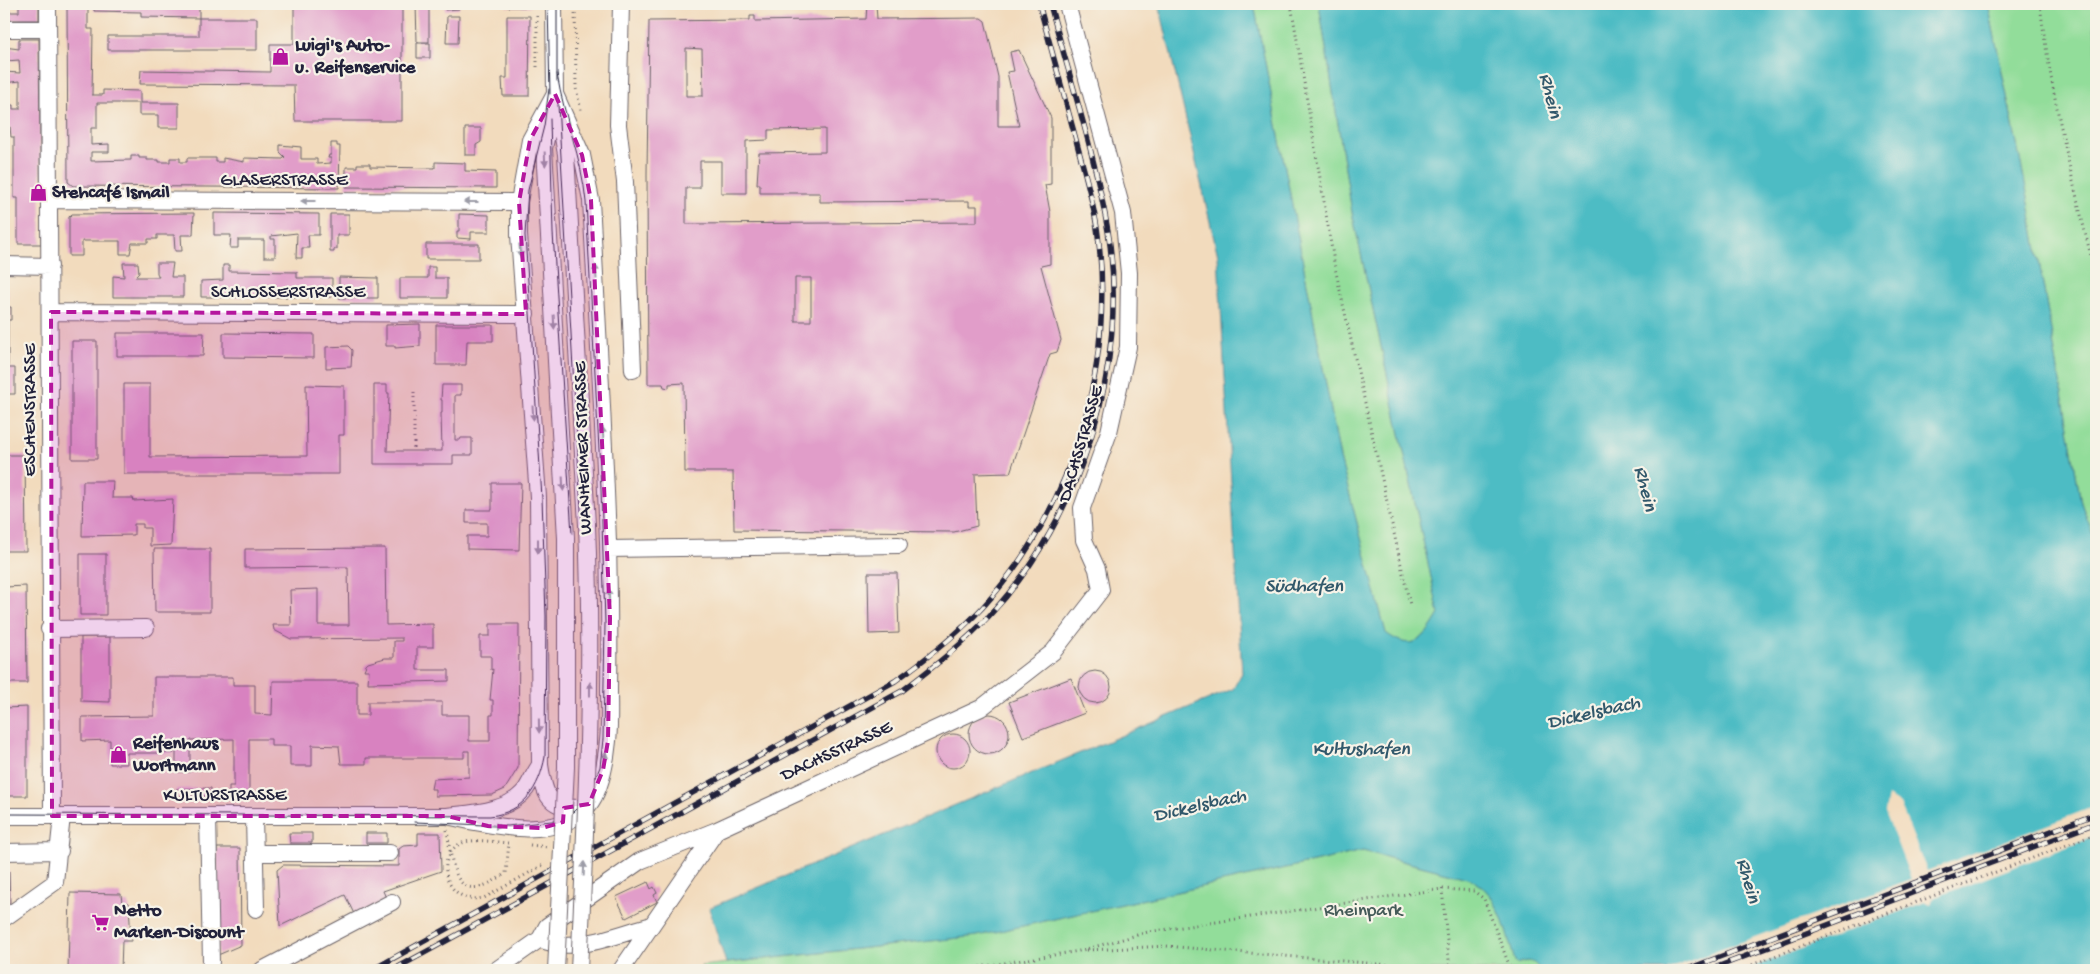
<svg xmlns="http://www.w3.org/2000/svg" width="2100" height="974" font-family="'Gochi Hand',sans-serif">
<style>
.green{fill:#92dd9a;stroke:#5a806a}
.water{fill:#4ebcc4;stroke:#386f80}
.pier{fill:#f2dbbd}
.building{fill:#e19dc9;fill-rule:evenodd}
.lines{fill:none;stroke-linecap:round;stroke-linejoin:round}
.minor-casing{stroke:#6b6368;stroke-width:18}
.path{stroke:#6b6368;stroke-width:3;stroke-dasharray:1 4;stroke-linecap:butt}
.minor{stroke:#fff;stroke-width:16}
.tram{stroke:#22223b;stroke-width:1}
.rail-casing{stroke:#22223b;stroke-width:5.5}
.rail{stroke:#f7f3e8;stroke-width:4;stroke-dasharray:11;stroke-linecap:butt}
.minor-bridge-casing{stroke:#6b6368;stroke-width:18;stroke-linecap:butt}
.path-bridge{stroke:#6b6368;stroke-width:3;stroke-dasharray:1 4;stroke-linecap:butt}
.minor-bridge{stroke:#fff;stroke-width:16}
.oneway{fill:#9c9ca7}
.marked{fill:#b5179e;fill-opacity:0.2;stroke:#b5179e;stroke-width:4;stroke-dasharray:10 6;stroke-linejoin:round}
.labels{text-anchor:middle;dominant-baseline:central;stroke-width:4.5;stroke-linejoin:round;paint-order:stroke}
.poi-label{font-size:19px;font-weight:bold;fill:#22223b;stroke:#f7f3e8;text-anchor:start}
.street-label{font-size:19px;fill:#22223b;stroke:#f7f3e8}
.park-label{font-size:19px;fill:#445a58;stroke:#f7f3e8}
.water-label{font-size:20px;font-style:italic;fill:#31586b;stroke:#f7f3e8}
</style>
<rect width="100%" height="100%" fill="#f7f3e8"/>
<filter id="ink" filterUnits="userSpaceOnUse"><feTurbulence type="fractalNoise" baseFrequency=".02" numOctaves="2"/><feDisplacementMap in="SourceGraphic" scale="10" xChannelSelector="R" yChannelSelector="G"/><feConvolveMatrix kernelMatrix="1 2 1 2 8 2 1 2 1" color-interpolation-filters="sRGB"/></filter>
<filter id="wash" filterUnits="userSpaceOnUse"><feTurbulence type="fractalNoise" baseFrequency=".0096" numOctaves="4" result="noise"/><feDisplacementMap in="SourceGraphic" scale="20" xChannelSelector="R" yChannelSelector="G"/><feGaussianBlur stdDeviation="1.12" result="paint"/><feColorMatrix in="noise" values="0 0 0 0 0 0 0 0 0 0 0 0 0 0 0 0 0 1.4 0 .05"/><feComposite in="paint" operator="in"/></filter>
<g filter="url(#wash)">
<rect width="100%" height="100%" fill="#f2dbbd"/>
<path class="green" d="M1254 4H1319L1352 212 1439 614C1425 638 1414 654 1386 634L1340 458Z
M1988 4H2096L2094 26 2096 44V542L2081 503 2028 198Z
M1363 851 1471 879C1501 894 1506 934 1516 964 1528 961 1533 958 1540 970H702L701 966 977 936Z"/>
<path class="water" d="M1159 4H1254L1340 458 1386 633C1414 654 1425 638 1439 614L1352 212 1319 4H1988L2028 198 2081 503 2096 542V970H1540C1533 959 1528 960 1516 964 1506 935 1501 894 1471 879L1363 851 977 936 726 963 709 908 1233 689 1242 673 1218 256Z"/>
<path class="pier" d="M1888 796 1900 804 1927 871 2096 806V836L1933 898 1931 905 1925 902 1745 970H1666L1911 879 1885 812Z"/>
<g id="blocks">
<path class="building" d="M19 4H39V20H4V12H19Z
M67 4H199V18H257V50H108V36H199V18L141 17V12L94 11V6H88V29H93L92 95H103V90L140 91V103H179V128H158V115H139V103H97V128H91V145L109 144V152H91V161L131 160V156H139V158H147V160H159V162H170V158H180V162H187V158H216V162H223V158L244 162V158L283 159 285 157 280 152V145L301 147V159H317V164L331 163V158H328L329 155H331V143H337V146H340L339 188 73 186 68 182Z
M294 4H402V121H295L294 85 140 84 141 70 270 72V44H294Z
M416 4H429V42H417Z
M445 4H459V9L445 10Z
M507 4H530V7H507Z
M867 4H876L877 19 981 18 985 21 998 77V126H1019L1007 72 1014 71 1010 52 1019 50 1051 118V184L1045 185 1050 212V264L1041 266 1061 340 1057 352 1050 354 1010 473 975 474 977 526 954 532 734 530 733 472H685L684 383 669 384V388L664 387 663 384H648L647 173 649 21 750 20V16H755V21L866 19ZM686 48 702 49 703 96H686ZM825 129V152L759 153 757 184H760V193H820V202L969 201V206H977V222L686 224V188H700V161H721V193H746V141L768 140V130ZM795 278H811V321H795Z
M447 16H459L458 43H446Z
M507 16H530L529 96H503L502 78H507Z
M19 39H39L41 244H18V198H14V137H11L10 127H4V105H13V109H20V81L4 83V72L20 73 19 60 6 61 4 47 19 49Z
M417 43H430V58H417Z
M465 128H481V142L476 145V155H465Z
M435 162 465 163V171L496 172V188L346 187V167H357V164H370V167L435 168Z
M194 213 193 235H181L182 251H175L174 235H157V239H148V243H132L130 254H120V241H82V256H69V217L72 214Z
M214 213 319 214V235H308L309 248H302V258H296L297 233 271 236V239H275V257H264V240H238V248H230L231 235H214Z
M330 214H349V235H337V249H334V252H330Z
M459 214 489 215V232H471V239L457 238V231H459Z
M426 244H479V259H426Z
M123 263H138L139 273 135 277H159L157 273V263H173L171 277H183V297H113V276L124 277Z
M223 265H229V271L297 272V278H332V297H201V281L223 280Z
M428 267H435V278H447V298H400V278H428Z
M339 277 378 278V298H339Z
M4 289H8V307H11V320H8V368H15V394H4Z
M420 324V346L395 348V346H386V325Z
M436 325H493V341H467L466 365H436Z
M117 333H204L203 356H117Z
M223 333 314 334V358L223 357Z
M72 341H97V459H72Z
M348 346 352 350 351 367 326 368V347Z
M124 384H150V457L307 456 306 385 344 386V435H339V474H124Z
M374 385H387V393H389L387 451H442L441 413H442V400H441L442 385H461V395H455V440H460L461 438H472V455H453V464H374Z
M4 455H25L26 551H4Z
M83 481H113L112 498H133L134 501 173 499 171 545 150 546V528H143V524H134V535L82 536Z
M492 483H521L519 550 467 549V536H487V523H466V510H492Z
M385 548 386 625 433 624V647H417V670H449V681L368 683 369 670H364L366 665 368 663 385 658H394V641H402V638L291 639 274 630 273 625H291L290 590 318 589V625H349L348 567 245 568V549Z
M154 549H210V612H155Z
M80 554H106V615H80Z
M868 573H897L899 633 869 634Z
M26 586 27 683H5V587Z
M490 624H519L518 768 505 789 492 795 435 796V789H431L433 779 469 777V751H464V758H366V764H341L339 746 312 745V766H290V746H271V739H249V796H229V786H234V739L190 740V772H176V740H174V753H127V764H110V740L82 741V717L154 716V677H233V685H255V714L272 715 273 681H357V715H368V702H442V715H469V741H490V715H493V700H490L493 669 491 670V656H480V636H490Z
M81 637H110V702L81 701Z
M1079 687a16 16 0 1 1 32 0a16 16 0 1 1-32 0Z
M1071 678 1085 713 1023 737 1009 702Z
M27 707V796H4V708Z
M969 734a20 20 0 1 1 40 0a20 20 0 1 1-40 0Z
M936 751a17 17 0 1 1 34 0a17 17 0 1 1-34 0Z
M211 788V796H176V789Z
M289 833H312V843H290Z
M366 833H387V843H366Z
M418 833H440L441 871 383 891 387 900 355 916 345 895 280 926 277 870 283 865 399 866V849L403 846 418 845Z
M217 848H240L241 945 218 955Z
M4 871H9L10 904H4Z
M648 882 651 889 654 887 657 893 654 895 657 902 626 918 616 897Z
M70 893 121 894 122 903H129L131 941H122L121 970H68Z"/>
</g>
</g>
<g filter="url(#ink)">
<use href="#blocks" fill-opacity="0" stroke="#6b6368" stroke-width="1"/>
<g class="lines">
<defs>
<path id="minor" d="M48 4 52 816
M554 4 555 94 566 154 587 525
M621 4 618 125 625 182 633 370
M4 29H48
M555 94 530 140 519 202V235L538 497 540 765C544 791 546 808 578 808
M552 111 544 148 566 538
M49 200 519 202
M4 265 50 266
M51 312 526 314
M608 549 899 545
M49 629 146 628
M4 816H447C473 813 509 812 526 789 531 781 535 772 540 765
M208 816 211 962 209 970
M254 816 256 909
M447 816C487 825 557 843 588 806 602 789 606 761 608 741 610 723 609 705 609 687 610 639 609 591 608 542 604 428 597 314 591 200L582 155 555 94
M4 852 60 851
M255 853H390
M6 917 55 882 62 816
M652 925C618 934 574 955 540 939L547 926 640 861 717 830 981 708 1053 652 1101 590 1097 569 1084 540 1082 508 1109 432 1128 347 1129 273 1123 213 1067 4
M262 970 392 902
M496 970 540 939
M621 970 717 830"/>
</defs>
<use href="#minor" class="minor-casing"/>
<path class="path" d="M575 4 576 88 581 110
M1291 4 1335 268 1410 605
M2040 4C2051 96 2074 186 2096 277
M537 16V70
M414 448V389
M447 830C453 872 456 909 506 873L509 843
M530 845 548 847
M1442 889 1450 970
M1087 950 1166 946 1450 970
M960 970 1079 951 1148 932 1442 889 1474 891 1484 899 1511 970
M1738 970 2096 834"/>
<use href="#minor" class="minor"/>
<path class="tram" d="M548 4 550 94
M557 4V81
M558 104 582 528C586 676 580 823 572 970
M550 119 553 233 572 534 573 767 562 970
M4 814 490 816C524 812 539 788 545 757L546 616 542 498 525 235 528 190 544 126 549 89
M414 822 508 826 552 821 573 812 587 798 600 767 603 739 605 623 601 488 586 202C582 158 564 118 557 74"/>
<defs>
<path id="rail" d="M372 970 895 681C926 659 956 636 982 608 1073 508 1115 368 1098 235 1094 202 1083 168 1075 136 1063 92 1051 48 1039 4
M393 970 902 691C932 668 963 644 989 616 1081 518 1130 365 1108 231 1095 154 1070 79 1050 4
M1685 970 2096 814
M1709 970 2096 823"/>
</defs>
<use href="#rail" class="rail-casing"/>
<use href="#rail" class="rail"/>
<defs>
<path id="minor-bridge" d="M556 970 566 767V538
M579 970C586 822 593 674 587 525"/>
</defs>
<use href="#minor-bridge" class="minor-bridge-casing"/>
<path class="path-bridge" d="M508 843C494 842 478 839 465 842 433 851 442 906 484 898L545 864"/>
<use href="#minor-bridge" class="minor-bridge"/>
</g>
<defs><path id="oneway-solid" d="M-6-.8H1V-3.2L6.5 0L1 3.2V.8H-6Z" transform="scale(1.25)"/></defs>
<g class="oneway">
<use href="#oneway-solid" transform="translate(545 159) rotate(87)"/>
<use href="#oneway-solid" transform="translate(308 201) rotate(-180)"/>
<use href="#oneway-solid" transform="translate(471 202) rotate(-180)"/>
<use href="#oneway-solid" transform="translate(520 251) rotate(85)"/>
<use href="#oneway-solid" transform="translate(596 272) rotate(-94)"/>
<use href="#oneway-solid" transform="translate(554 322) rotate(87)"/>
<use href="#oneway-solid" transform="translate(533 413) rotate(86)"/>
<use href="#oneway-solid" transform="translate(603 434) rotate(-93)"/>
<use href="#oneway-solid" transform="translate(563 484) rotate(87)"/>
<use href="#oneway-solid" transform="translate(538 546) rotate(90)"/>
<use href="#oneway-solid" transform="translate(609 596) rotate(-92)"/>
<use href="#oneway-solid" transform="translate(590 689) rotate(-90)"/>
<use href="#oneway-solid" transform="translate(539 726) rotate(89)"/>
<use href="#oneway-solid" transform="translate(605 759) rotate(-81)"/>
<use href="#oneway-solid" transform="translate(494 826) rotate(5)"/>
<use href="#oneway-solid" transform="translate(584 869) rotate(-87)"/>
</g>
</g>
<path class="marked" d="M555 94 582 155 591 200 610 618 608 741 603 770 589 804 564 808 563 822 542 828 488 826 447 816H52L51 312 526 314 519 202 530 140Z"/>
<defs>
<symbol id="shop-bare" viewBox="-9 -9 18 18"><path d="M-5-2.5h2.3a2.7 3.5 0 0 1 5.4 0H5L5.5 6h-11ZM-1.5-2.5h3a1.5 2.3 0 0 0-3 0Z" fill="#b5179e" stroke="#f7f3e8" stroke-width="2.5" paint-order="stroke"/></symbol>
<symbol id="supermarket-bare" viewBox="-9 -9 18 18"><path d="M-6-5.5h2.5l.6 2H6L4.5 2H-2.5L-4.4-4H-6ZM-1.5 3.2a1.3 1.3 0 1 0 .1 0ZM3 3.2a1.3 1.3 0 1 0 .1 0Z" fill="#b5179e" stroke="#f7f3e8" stroke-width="2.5" paint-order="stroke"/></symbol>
</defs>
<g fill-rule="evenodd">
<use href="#shop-bare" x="268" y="44" width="25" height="25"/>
<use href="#shop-bare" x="26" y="180" width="25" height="25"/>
<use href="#shop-bare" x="106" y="742" width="25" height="25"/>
<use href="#supermarket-bare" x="88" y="910" width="25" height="25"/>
</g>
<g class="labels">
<g class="poi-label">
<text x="295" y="46">Luigi's Auto-<tspan x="295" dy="22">u. Reifenservice</tspan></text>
<text x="52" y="193">Stehcafé Ismail</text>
<text x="133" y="744">Reifenhaus<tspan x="133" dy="22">Wortmann</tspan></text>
<text x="114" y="911">Netto<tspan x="114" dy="22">Marken-Discount</tspan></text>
</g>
<g class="street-label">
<text x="284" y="181">GLASERSTRASSE</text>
<text x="288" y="293">SCHLOSSERSTRASSE</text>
<text transform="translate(31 410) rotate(-90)">ESCHENSTRASSE</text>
<text transform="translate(1082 444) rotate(-74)">DACHSSTRASSE</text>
<text transform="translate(584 448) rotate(-92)">WANHEIMER STRASSE</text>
<text transform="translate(837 752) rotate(-25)">DACHSSTRASSE</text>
<text x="225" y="796">KULTURSTRASSE</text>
</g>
<g class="park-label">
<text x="1363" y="911">Rheinpark</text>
</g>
<g class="water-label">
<text transform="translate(1549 96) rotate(76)">Rhein</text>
<text transform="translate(1644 489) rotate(76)">Rhein</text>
<text x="1304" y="587">Südhafen</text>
<text transform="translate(1594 714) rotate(-13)">Dickelsbach</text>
<text x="1361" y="750">Kultushafen</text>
<text transform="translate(1200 807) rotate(-13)">Dickelsbach</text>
<text transform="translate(1747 881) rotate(74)">Rhein</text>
</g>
</g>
<rect width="2100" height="974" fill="none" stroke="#f7f3e8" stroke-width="20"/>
</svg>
